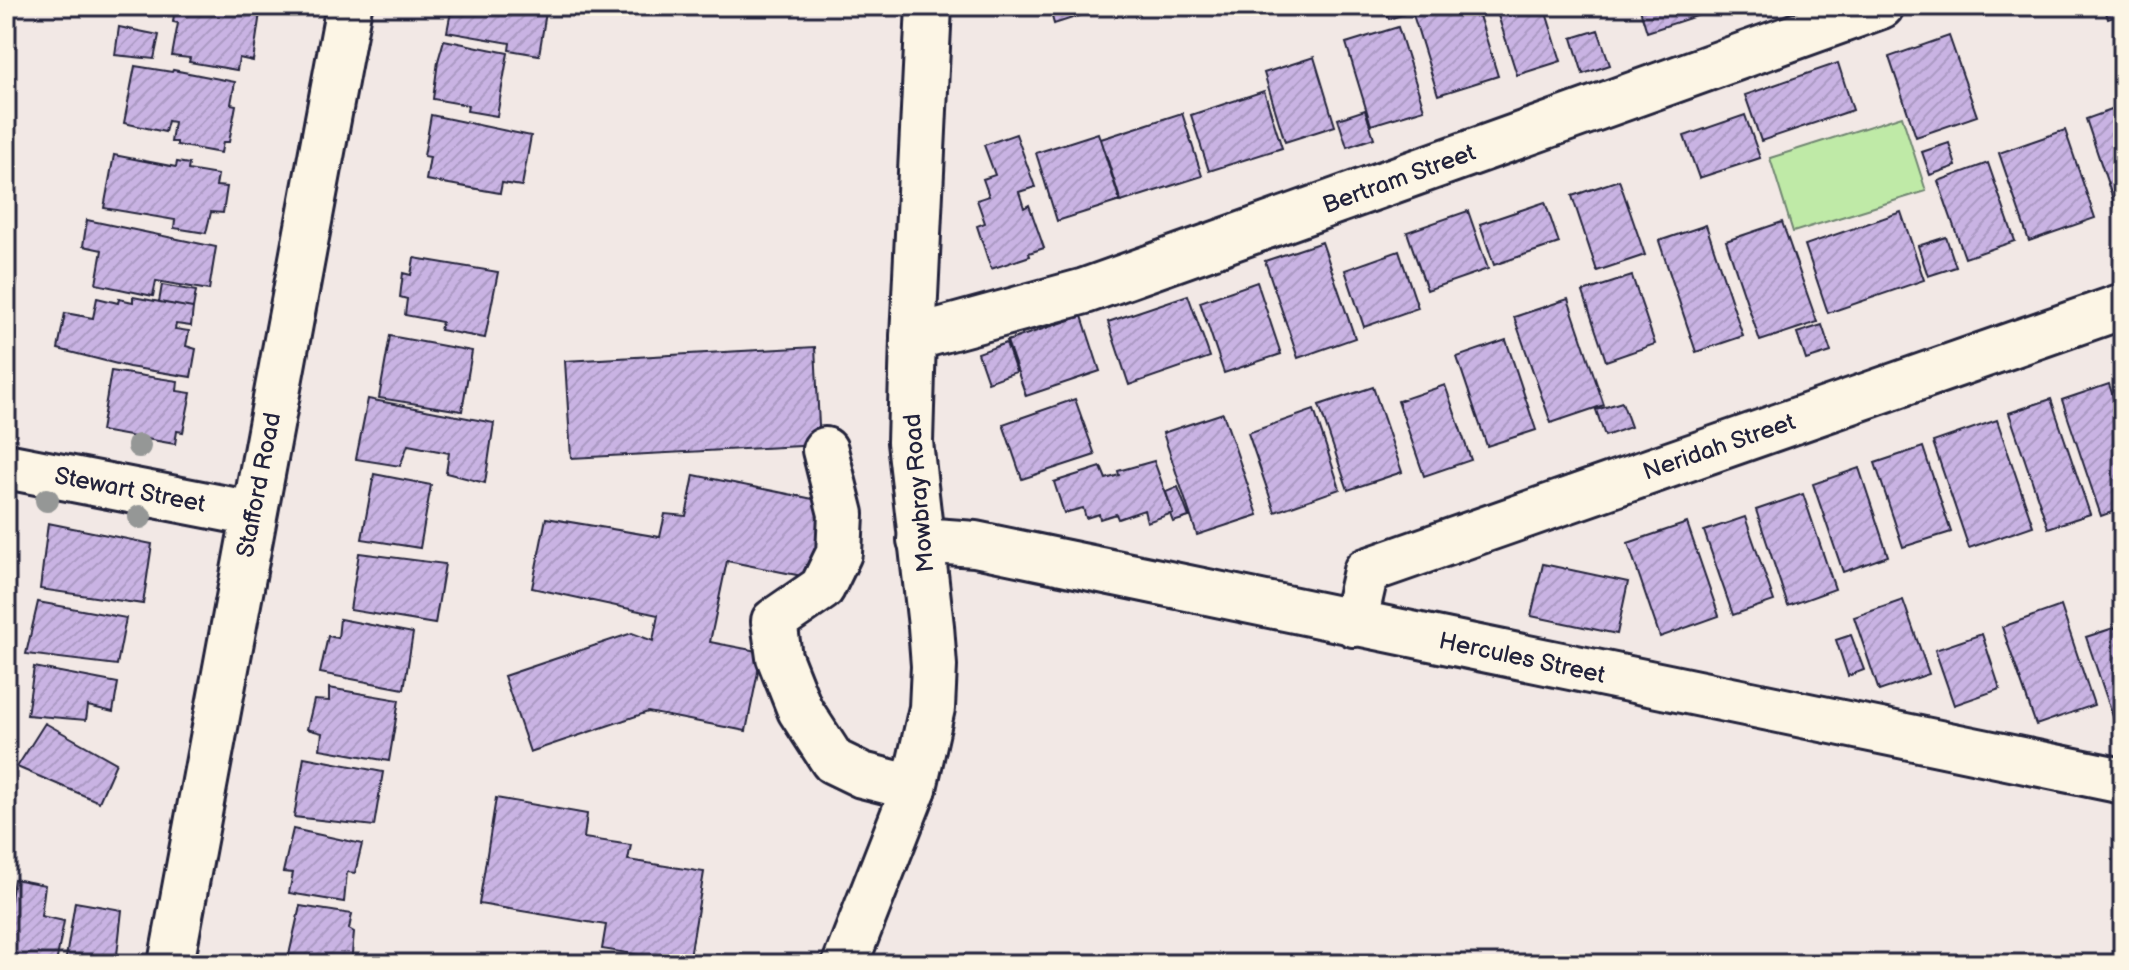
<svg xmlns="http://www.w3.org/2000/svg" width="2129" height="970" font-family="'Balsamiq Sans',sans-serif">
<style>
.garden{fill:#bfeaa7;stroke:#708671;stroke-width:2}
.building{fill:url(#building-hatch);stroke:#22223b;stroke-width:2}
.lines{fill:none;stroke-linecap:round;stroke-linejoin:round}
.minor-casing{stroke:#22223b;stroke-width:50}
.major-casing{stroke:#22223b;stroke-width:50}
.minor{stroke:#fcf5e5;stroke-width:44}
.major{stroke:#fcf5e5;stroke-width:44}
.tree{fill:#959796}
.labels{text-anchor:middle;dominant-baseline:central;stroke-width:6;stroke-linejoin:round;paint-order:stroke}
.street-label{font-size:24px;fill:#22223b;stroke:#fcf5e5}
</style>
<defs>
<pattern id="building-hatch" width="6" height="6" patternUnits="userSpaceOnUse" patternTransform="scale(2)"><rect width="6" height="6" fill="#c9b3e3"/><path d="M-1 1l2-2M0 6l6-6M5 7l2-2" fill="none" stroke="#ac9ac4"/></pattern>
</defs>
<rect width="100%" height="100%" fill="#f2e8e5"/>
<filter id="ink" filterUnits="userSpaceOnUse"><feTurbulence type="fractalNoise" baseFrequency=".0125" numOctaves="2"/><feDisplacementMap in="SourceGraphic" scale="16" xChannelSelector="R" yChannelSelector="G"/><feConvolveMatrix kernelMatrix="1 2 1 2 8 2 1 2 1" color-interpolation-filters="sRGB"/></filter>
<g filter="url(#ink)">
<path class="garden" d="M1902 116 1926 191 1793 232 1770 158Z"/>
<path class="building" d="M175 6H261L253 61 239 58 237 70 189 62 190 58 172 56 178 23 173 22Z
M452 6H534V9L546 12 539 55 509 50 510 43 447 32Z
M1049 6H1110L1054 24Z
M1384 6H1402L1404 14 1389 19Z
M1418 6H1476L1498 76 1438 95 1411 8Z
M1495 6H1544L1561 61 1517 75Z
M1639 6H1710L1712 11 1647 32Z
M2104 6H2123V14L2108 19Z
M119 27 159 35 154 59 115 55Z
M1398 27 1424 109 1371 125 1346 43Z
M1598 30 1610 65 1583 74 1572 38Z
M1949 36 1977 116 1916 137 1889 57Z
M444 40 508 53 497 116 467 111 468 105 433 99 438 61Z
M1314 57 1335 126 1285 142 1264 73Z
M1838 63 1853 110 1761 141 1745 95Z
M135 66 172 72 173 70 235 82 231 104 236 105 229 142H223L221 153 177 145V142H171L174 122 168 121 165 132 124 123Z
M1264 91 1282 148 1209 171 1191 115Z
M2123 106V215L2119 217 2086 119Z
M1365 110 1374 138 1347 147 1338 119Z
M1182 113 1202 176 1121 202 1101 139Z
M431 115 531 136 522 186 502 183 500 193 426 180 430 157 424 156Z
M1745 115 1760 158 1699 178 1684 136Z
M2065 130 2095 218 2029 241 1999 153Z
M1098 133 1120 201 1057 221 1036 153Z
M1016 134 1035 187 1019 192 1024 208 1029 205 1044 248 1029 253 1030 256 991 269 977 226 985 223 977 200 989 196 983 179 995 175 984 145Z
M1949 143 1956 166 1930 175 1922 152Z
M114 155 176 167 177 162 189 164 188 170 218 175 216 186 227 187 223 213 211 212 206 233 174 228 175 220 104 208Z
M1988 163 2015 241 1965 258 1938 181Z
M1619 180 1645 255 1597 271 1572 196Z
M1545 202 1559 243 1494 265 1480 224Z
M1468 211 1488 269 1427 290 1407 232Z
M1901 212 1924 280 1828 313 1805 245Z
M87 220 216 247 209 290 156 281 153 296 96 284 102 250 83 246Z
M1782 222 1817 322 1760 341 1726 241Z
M1706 225 1743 336 1696 352 1659 241Z
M1946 237 1956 267 1928 276 1918 246Z
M1322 242 1355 338 1298 358 1265 261Z
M1399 251 1418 308 1364 327 1345 270Z
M414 258 498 272 485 338 440 330 442 322 405 315 407 299 400 297 403 273 411 275Z
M1632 276 1655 344 1606 361 1583 292Z
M6 279 17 281 7 334H6Z
M1257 282 1281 354 1224 373 1200 302Z
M162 285 196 291 193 308 159 302Z
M1188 295 1210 357 1129 385 1108 322Z
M133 297 193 308 191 326 176 324 175 329 189 331 186 346 196 349 191 377 129 367 58 349 65 313 93 318 97 298 118 303 119 299 133 302Z
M1568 299 1604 405 1551 423 1514 317Z
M1082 316 1100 371 1026 396 1007 341Z
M1822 325 1831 352 1806 360 1797 333Z
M390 336 472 351 462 411 379 398Z
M1506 340 1536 430 1487 446 1457 357Z
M1006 343 1016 372 988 382 978 353Z
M815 347 820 445 571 458 565 361Z
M111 371 178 381 177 391 191 393 183 432 177 431 175 444 101 431Z
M2109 384 2123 427V508L2101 516 2062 400Z
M1445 385 1471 460 1424 476 1398 401Z
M1373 387 1402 472 1348 490 1319 405Z
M368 399 494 423 485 483 446 473 449 453 408 445 400 466 356 459Z
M1075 399 1095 455 1022 479 1003 424Z
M2051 399 2090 514 2048 528 2009 413Z
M1622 402 1631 427 1605 436 1596 410Z
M1314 410 1340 489 1275 512 1248 433Z
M1223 413 1258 515 1197 535 1163 433Z
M1997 420 2033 526 1969 548 1933 442Z
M1923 447 1951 532 1903 547 1875 463Z
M1154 461 1173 513 1147 522 1144 510 1118 519 1116 514 1100 519 1099 514 1086 518 1083 508 1064 513 1054 482 1101 467 1106 479 1119 475 1118 471Z
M1859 468 1888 556 1843 572 1813 484Z
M374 474 431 485 420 548 362 539Z
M694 475 833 503 817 579 727 561 710 642 762 652 746 731 648 712 530 752 504 676 632 633 653 641 658 615 532 588 546 518 660 537 665 514 686 516Z
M1178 487 1189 517 1173 522 1170 514 1173 513 1166 492Z
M1803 494 1835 589 1788 606 1756 510Z
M1745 517 1774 601 1733 615 1704 531Z
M48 523 152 544 143 604 40 589Z
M1687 523 1719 616 1660 637 1628 543Z
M359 553 445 564 435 624 350 610Z
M1543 564 1628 582 1617 634 1531 616Z
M1903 600 1929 674 1879 691 1854 617Z
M38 602 126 618 117 665 26 654Z
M2061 606 2094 705 2036 725 2002 627Z
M340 619 413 633 404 689 320 673 328 636 338 638Z
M2123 625V736L2120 737 2086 637Z
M1982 634 2000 689 1954 705 1935 650Z
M1851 635 1864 670 1848 676 1836 640Z
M34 667 118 683 113 712 88 706 86 720 27 715Z
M329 688 399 700 389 761 320 749 322 733 307 729 314 700 329 701Z
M45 723 116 763 99 802 17 767Z
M304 757 383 772 374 826 294 817Z
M496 798 587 814 584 838 631 845 628 860 704 872 689 963 602 949 606 925 479 904Z
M6 825 16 827 6 884Z
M293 829 362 844 355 873 347 872 344 902 289 893 293 873 283 872Z
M14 879 45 885 41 916 64 921 56 964H30L31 961 6 958V932Z
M75 902 122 910 116 964H65Z
M300 906 352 914 349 929 354 932 351 964 289 955Z"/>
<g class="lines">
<defs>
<path id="minor" d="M913 338 1085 291 1881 6
M825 450 841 514 839 553 822 588 774 621 779 657 800 710 833 761 862 775 914 788
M6 466 253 514
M920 540 975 544 2123 781
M1354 624 1366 571 2123 306
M171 964 349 6"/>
<path id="major" d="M845 964 914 788 932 708 934 666 931 626 910 442 913 338 929 6"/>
</defs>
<use href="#minor" class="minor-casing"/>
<use href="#major" class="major-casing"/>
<use href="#minor" class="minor"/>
<use href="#major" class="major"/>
</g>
<g class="tree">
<circle cx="139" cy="446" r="12"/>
<circle cx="47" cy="500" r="12"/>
<circle cx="140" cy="517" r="12"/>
</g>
</g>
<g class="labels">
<g class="street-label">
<text transform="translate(1399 179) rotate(-20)">Bertram Street</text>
<text transform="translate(1719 447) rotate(-19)">Neridah Street</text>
<text transform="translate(259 485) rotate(-79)">Stafford Road</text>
<text transform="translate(130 490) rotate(11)">Stewart Street</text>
<text transform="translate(919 493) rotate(-95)">Mowbray Road</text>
<text transform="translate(1522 658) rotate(12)">Hercules Street</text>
</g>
</g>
<rect width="2129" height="970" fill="none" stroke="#fcf5e5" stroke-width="32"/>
<rect x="16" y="16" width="2097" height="938" fill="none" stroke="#22223b" stroke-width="3" filter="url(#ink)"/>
</svg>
